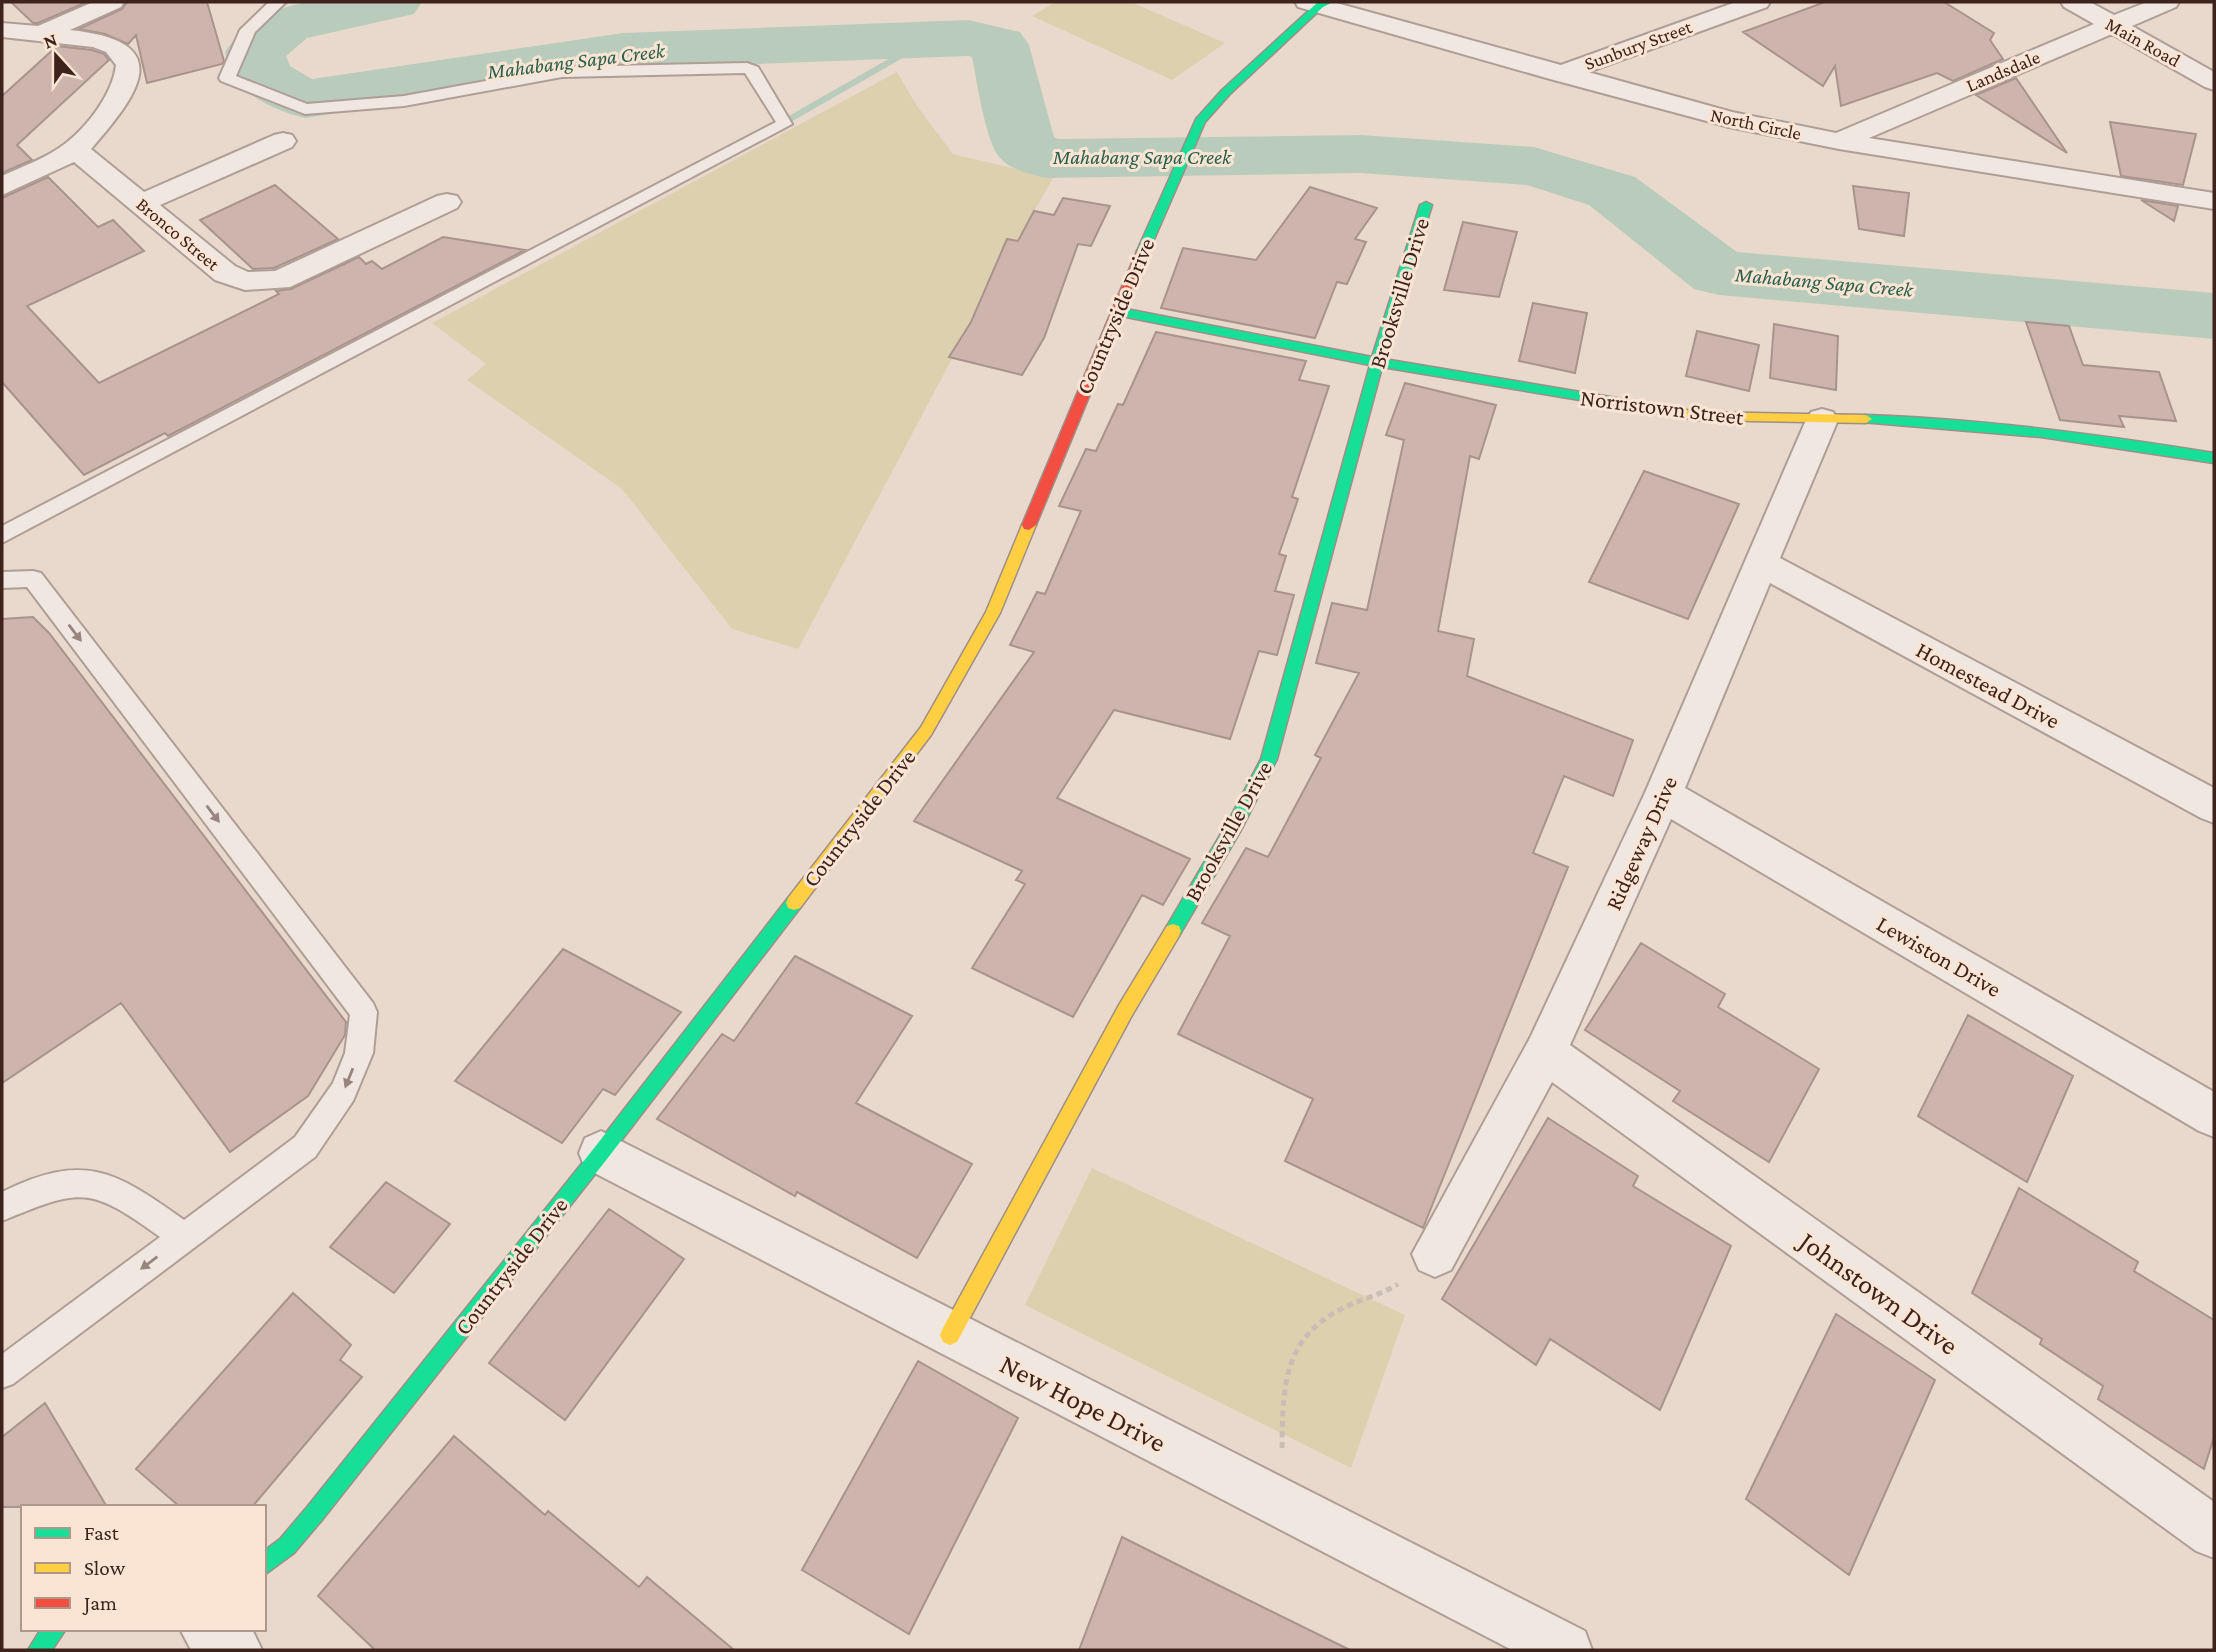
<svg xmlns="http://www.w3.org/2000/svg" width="2216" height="1652" font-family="'Crimson Pro',serif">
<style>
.green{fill:#ddd0ae}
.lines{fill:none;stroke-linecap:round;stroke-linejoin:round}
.stream{fill:#b9ccbb;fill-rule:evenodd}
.river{fill:#b9ccbb;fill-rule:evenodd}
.building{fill:#cdb5ae;stroke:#aa938c;stroke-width:2}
.lane-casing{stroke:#ae9e96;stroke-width:4}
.street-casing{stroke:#ae9e96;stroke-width:4}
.fast-casing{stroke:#9e8e86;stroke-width:3}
.slow-casing{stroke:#9e8e86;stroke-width:3}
.jam-casing{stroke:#9e8e86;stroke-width:3}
.path{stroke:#c9bdb6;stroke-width:5;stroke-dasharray:6 4.5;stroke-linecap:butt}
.lane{fill:#f0e7e0;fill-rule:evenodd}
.street{fill:#f0e7e0;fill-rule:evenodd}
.fast{fill:#16e098;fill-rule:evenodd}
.slow{fill:#ffcf43;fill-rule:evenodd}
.jam{fill:#f24e42;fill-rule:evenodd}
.oneway{fill:#97857e}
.labels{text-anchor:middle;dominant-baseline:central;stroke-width:6;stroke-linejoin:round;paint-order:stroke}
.far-street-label{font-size:19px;fill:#3e231c;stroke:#fae4d3}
.far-water-label{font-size:21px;font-style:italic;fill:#2a604d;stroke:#fae4d3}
.street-label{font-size:23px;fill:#3e231c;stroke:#fae4d3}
.near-street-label{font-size:28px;fill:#3e231c;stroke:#fae4d3}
</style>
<rect width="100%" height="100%" fill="#e9d9cd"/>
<path class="green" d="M1056 2H1131L1225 43 1172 80 1032 16Z
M897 72 917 106 953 154 1053 178 972 321 798 649 732 629 622 489 467 380 486 364 432 323Z
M1092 1168 1405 1315 1351 1468 1025 1305Z"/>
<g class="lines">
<path class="stream" d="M927 37 936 39 775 131 766 129Z"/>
<path class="river" d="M309 2H422L414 14 307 38 286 56 290 66 312 79 623 33 968 20 1020 32 1029 45 1054 137 1058 139 1361 135 1534 147 1635 177 1737 252 2214 293V339L1719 295 1694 289 1589 205 1527 185 1361 173 1045 178C1029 174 1011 170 1000 158 985 141 977 81 972 57L968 56 623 69 305 118C266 108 236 93 225 52 250 16 269 10 309 2Z"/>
</g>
<path class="building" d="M11 2H87L38 23H33Z
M127 2H207L224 61 222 64 147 83 136 35 128 44 105 34 79 29 122 9Z
M1825 2H1944L1994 33 1990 40 2003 59 1953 81 1937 73 1841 106 1835 66 1823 86 1743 32Z
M57 46 92 50 104 54 109 60 17 145 32 160 2 173V96Z
M2016 78 2067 153 1976 95Z
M2110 122 2196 134 2183 185 2121 176Z
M48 177 98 227 113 220 144 251 27 306 99 383 279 294 276 291 291 289 359 257 366 264 372 261 382 269 443 237 525 250 168 436 165 433 84 475 2 382V198Z
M275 185 338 239 274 268 253 269 200 220Z
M1853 186 1909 193 1904 236 1859 229Z
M1310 187 1377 208 1355 239 1366 242 1347 284 1337 282 1315 338 1161 308 1183 248 1256 260Z
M1063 198 1110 206 1091 246 1078 244 1044 338 1022 375 949 357 971 322 1007 239 1018 241 1034 211 1054 215Z
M2141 200 2178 206 2174 221Z
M1463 222 1517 232 1499 297 1444 290Z
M1533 303 1587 313 1575 373 1519 361Z
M2026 322 2069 326 2083 365 2159 372 2176 421 2119 416 2124 427 2060 420Z
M1774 324 1838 336 1836 390 1770 378Z
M1697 331 1759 345 1749 391 1686 376Z
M1156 332 1306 361 1299 380 1329 386 1292 497 1298 499 1279 554 1286 556 1275 591 1294 595 1277 655 1259 651 1230 739 1114 710 1057 798 1190 859 1163 905 1142 895 1073 1017 972 968 1025 884 1016 880 1022 871 914 821 1034 652 1010 645 1037 592 1045 594 1081 511 1059 506 1086 449 1096 451 1118 404 1123 405Z
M1405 383 1496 405 1479 459 1470 456 1438 631 1474 639 1467 676 1633 740 1613 796 1564 776 1533 853 1568 867 1423 1228 1285 1161 1313 1099 1178 1034 1230 936 1202 923 1246 848 1268 857 1321 758 1315 755 1359 673 1316 663 1332 603 1367 610 1404 440 1386 435Z
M1644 471 1739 504 1688 619 1589 582Z
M33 617 49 633 346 1022 345 1035 308 1096 230 1152 121 1003 2 1083V619Z
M1641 943 1725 994 1718 1007 1819 1069 1769 1162 1673 1101 1680 1091 1585 1030Z
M563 949 681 1012 615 1095 603 1089 562 1143 455 1081Z
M795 956 912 1016 856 1103 972 1164 917 1258 797 1192 795 1196 657 1119 722 1034 734 1041Z
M1968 1015 2073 1076 2027 1182 1918 1116Z
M1548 1118 1638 1176 1633 1186 1731 1246 1660 1410 1550 1339 1536 1365 1442 1299Z
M386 1182 450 1224 394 1293 330 1247Z
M2019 1188 2138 1262 2134 1271 2214 1320V1437L2204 1469 2098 1399 2103 1386 2040 1344 2042 1339 1972 1293Z
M609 1209 684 1259 565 1420 489 1363Z
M293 1293 351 1345 340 1360 362 1377 252 1507H180L136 1469Z
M1836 1314 1935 1380 1849 1575 1746 1499Z
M918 1361 1018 1418 909 1634 802 1570Z
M45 1403 107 1507H2V1437Z
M454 1436 545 1515 548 1511 639 1587 647 1577 734 1650H375L318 1596Z
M1122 1537 1218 1585 1350 1650H1079Z"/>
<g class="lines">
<defs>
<path id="lane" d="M269 2H286L255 32 236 76 307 104 404 96 562 67 747 63 758 67 792 124 2 543V526L776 122 745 73 562 77 404 106 305 114 221 81 219 78 240 30Z
M33 571 41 573 373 1003 377 1012 373 1053 353 1101 315 1157 13 1384 2 1388V1354L160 1237C89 1186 82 1188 2 1221V1192C84 1152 114 1170 184 1220L295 1137 333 1083 345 1053 350 1015 27 587 2 588V572Z"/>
<path id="street" d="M93 2H124L121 7 70 30C177 41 141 92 91 149L144 192 274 135 283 133 292 135 296 141 292 147 160 205 235 266 248 272 275 271 437 196 447 194 457 196 461 202 457 208 290 287 245 290 215 280 74 162 2 195V176C23 166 47 158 66 143 88 126 113 93 116 65L106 52 93 47 2 37V23L38 26Z
M1295 2H1333L1561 65 1736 2H1770L1767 7 1588 72 1732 112 1836 133 2094 24 2064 7 2061 2H2090L2114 15 2147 2H2179L2176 7 2132 26 2214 72V90L2205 87 2112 34 1869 138 2214 193V209L1839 149 1729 127 1550 79 1298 7Z
M1822 409 1833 412 1838 420 1780 558 2214 788V823L2201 818 1770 583 1685 788 2214 1092V1137L2199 1131 1671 819 1570 1045 2214 1502V1558L2196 1551 1552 1082 1451 1270 1435 1277 1419 1270 1412 1254 1530 1038 1644 795 1806 420 1811 412Z
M601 1131 1585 1631 1592 1650H1512L585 1168 579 1153 585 1138Z
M180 1629H252L262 1650H191Z"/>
<path id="fast" d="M1333 2 1323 7 1230 94 1205 122 1149 251 1147 254H1139L1137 251 1196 119 1222 90 1317 3Z
M1426 202 1432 205 1384 359 1622 399 1628 403 1622 407 1382 367 1277 759 1241 830 1179 936 1173 938 1167 936 1165 931 1167 926 1229 820 1261 759 1370 365 1116 315 1110 311 1116 307 1372 357 1420 205Z
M1866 415C1983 419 2098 434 2214 453V463L2041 437 1861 422 1860 419Z
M794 896 800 898 802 903 800 908 607 1159 322 1520 294 1553 264 1575V1551L280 1539 308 1506 595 1147 788 898Z
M41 1629H66L52 1650H28Z"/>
<path id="slow" d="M1622 399 1698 412 1866 415 1872 419 1866 423 1698 420 1618 406 1616 403Z
M1029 520 1036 525 1000 613 931 735 800 908 794 910 788 908 786 903 788 898 921 727 986 612 1022 525Z
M1173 924 1179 926 1181 931 1179 936 1131 1017 957 1342 950 1345 943 1342 940 1335 943 1328 1119 1005 1167 926Z"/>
<path id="jam" d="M1143 247 1149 251 1036 525 1029 530 1024 529 1022 525 1137 251Z"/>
</defs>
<use href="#lane" class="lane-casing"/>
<use href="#street" class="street-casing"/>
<use href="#fast" class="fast-casing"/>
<use href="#slow" class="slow-casing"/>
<use href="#jam" class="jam-casing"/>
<path class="path" d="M1282 1448C1283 1387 1282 1339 1343 1308 1361 1299 1381 1295 1398 1284"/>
<use href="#lane" class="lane"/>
<use href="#street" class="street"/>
<use href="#fast" class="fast"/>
<use href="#slow" class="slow"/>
<use href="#jam" class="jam"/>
</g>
<defs><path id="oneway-solid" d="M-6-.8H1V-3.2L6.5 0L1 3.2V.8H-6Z" transform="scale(1.75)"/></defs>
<g class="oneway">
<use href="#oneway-solid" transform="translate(75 633) rotate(53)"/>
<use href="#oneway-solid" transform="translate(213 814) rotate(53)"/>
<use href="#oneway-solid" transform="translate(349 1078) rotate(112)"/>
<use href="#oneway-solid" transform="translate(149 1263) rotate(143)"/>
</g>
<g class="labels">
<g class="far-street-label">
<text transform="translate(2143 42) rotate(29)">Main Road</text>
<text transform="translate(1638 45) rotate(-20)">Sunbury Street</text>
<text transform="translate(2003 71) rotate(-23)">Landsdale</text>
<text transform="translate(1756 124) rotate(12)">North Circle</text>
<text transform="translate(178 234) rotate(40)">Bronco Street</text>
</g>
<g class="far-water-label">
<text transform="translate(576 61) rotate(-7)">Mahabang Sapa Creek</text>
<text x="1142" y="157">Mahabang Sapa Creek</text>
<text transform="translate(1824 282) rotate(5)">Mahabang Sapa Creek</text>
</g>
<g class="street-label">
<text transform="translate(1399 293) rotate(-73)">Brooksville Drive</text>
<text transform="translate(1115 316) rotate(-67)">Countryside Drive</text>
<text transform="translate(1662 407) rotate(7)">Norristown Street</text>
<text transform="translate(1988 685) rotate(28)">Homestead Drive</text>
<text transform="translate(859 818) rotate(-52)">Countryside Drive</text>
<text transform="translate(1228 831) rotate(-61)">Brooksville Drive</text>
<text transform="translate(1641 843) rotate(-66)">Ridgeway Drive</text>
<text transform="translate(1939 956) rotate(30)">Lewiston Drive</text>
<text transform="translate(511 1266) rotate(-52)">Countryside Drive</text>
</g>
<g class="near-street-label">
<text transform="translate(1879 1293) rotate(36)">Johnstown Drive</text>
<text transform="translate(1083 1403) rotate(27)">New Hope Drive</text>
</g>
</g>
<rect width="2216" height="1652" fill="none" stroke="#3e231c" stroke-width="7"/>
<rect x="21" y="1505" width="245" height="126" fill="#fae4d3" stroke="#af978a" stroke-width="2"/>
<rect x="35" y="1528" width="35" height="10" fill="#16e098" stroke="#af978a" stroke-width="2"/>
<text x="84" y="1540" font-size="21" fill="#3e231c">Fast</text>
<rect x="35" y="1563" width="35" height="10" fill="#ffcf43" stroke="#af978a" stroke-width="2"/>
<text x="84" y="1575" font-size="21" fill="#3e231c">Slow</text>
<rect x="35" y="1598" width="35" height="10" fill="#f24e42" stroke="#af978a" stroke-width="2"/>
<text x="84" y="1610" font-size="21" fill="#3e231c">Jam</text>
<g transform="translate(56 56) rotate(339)" stroke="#fae4d3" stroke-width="5" paint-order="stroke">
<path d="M0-5L12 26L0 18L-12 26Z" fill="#3e231c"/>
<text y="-10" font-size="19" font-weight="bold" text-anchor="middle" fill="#3e231c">N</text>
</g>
</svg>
